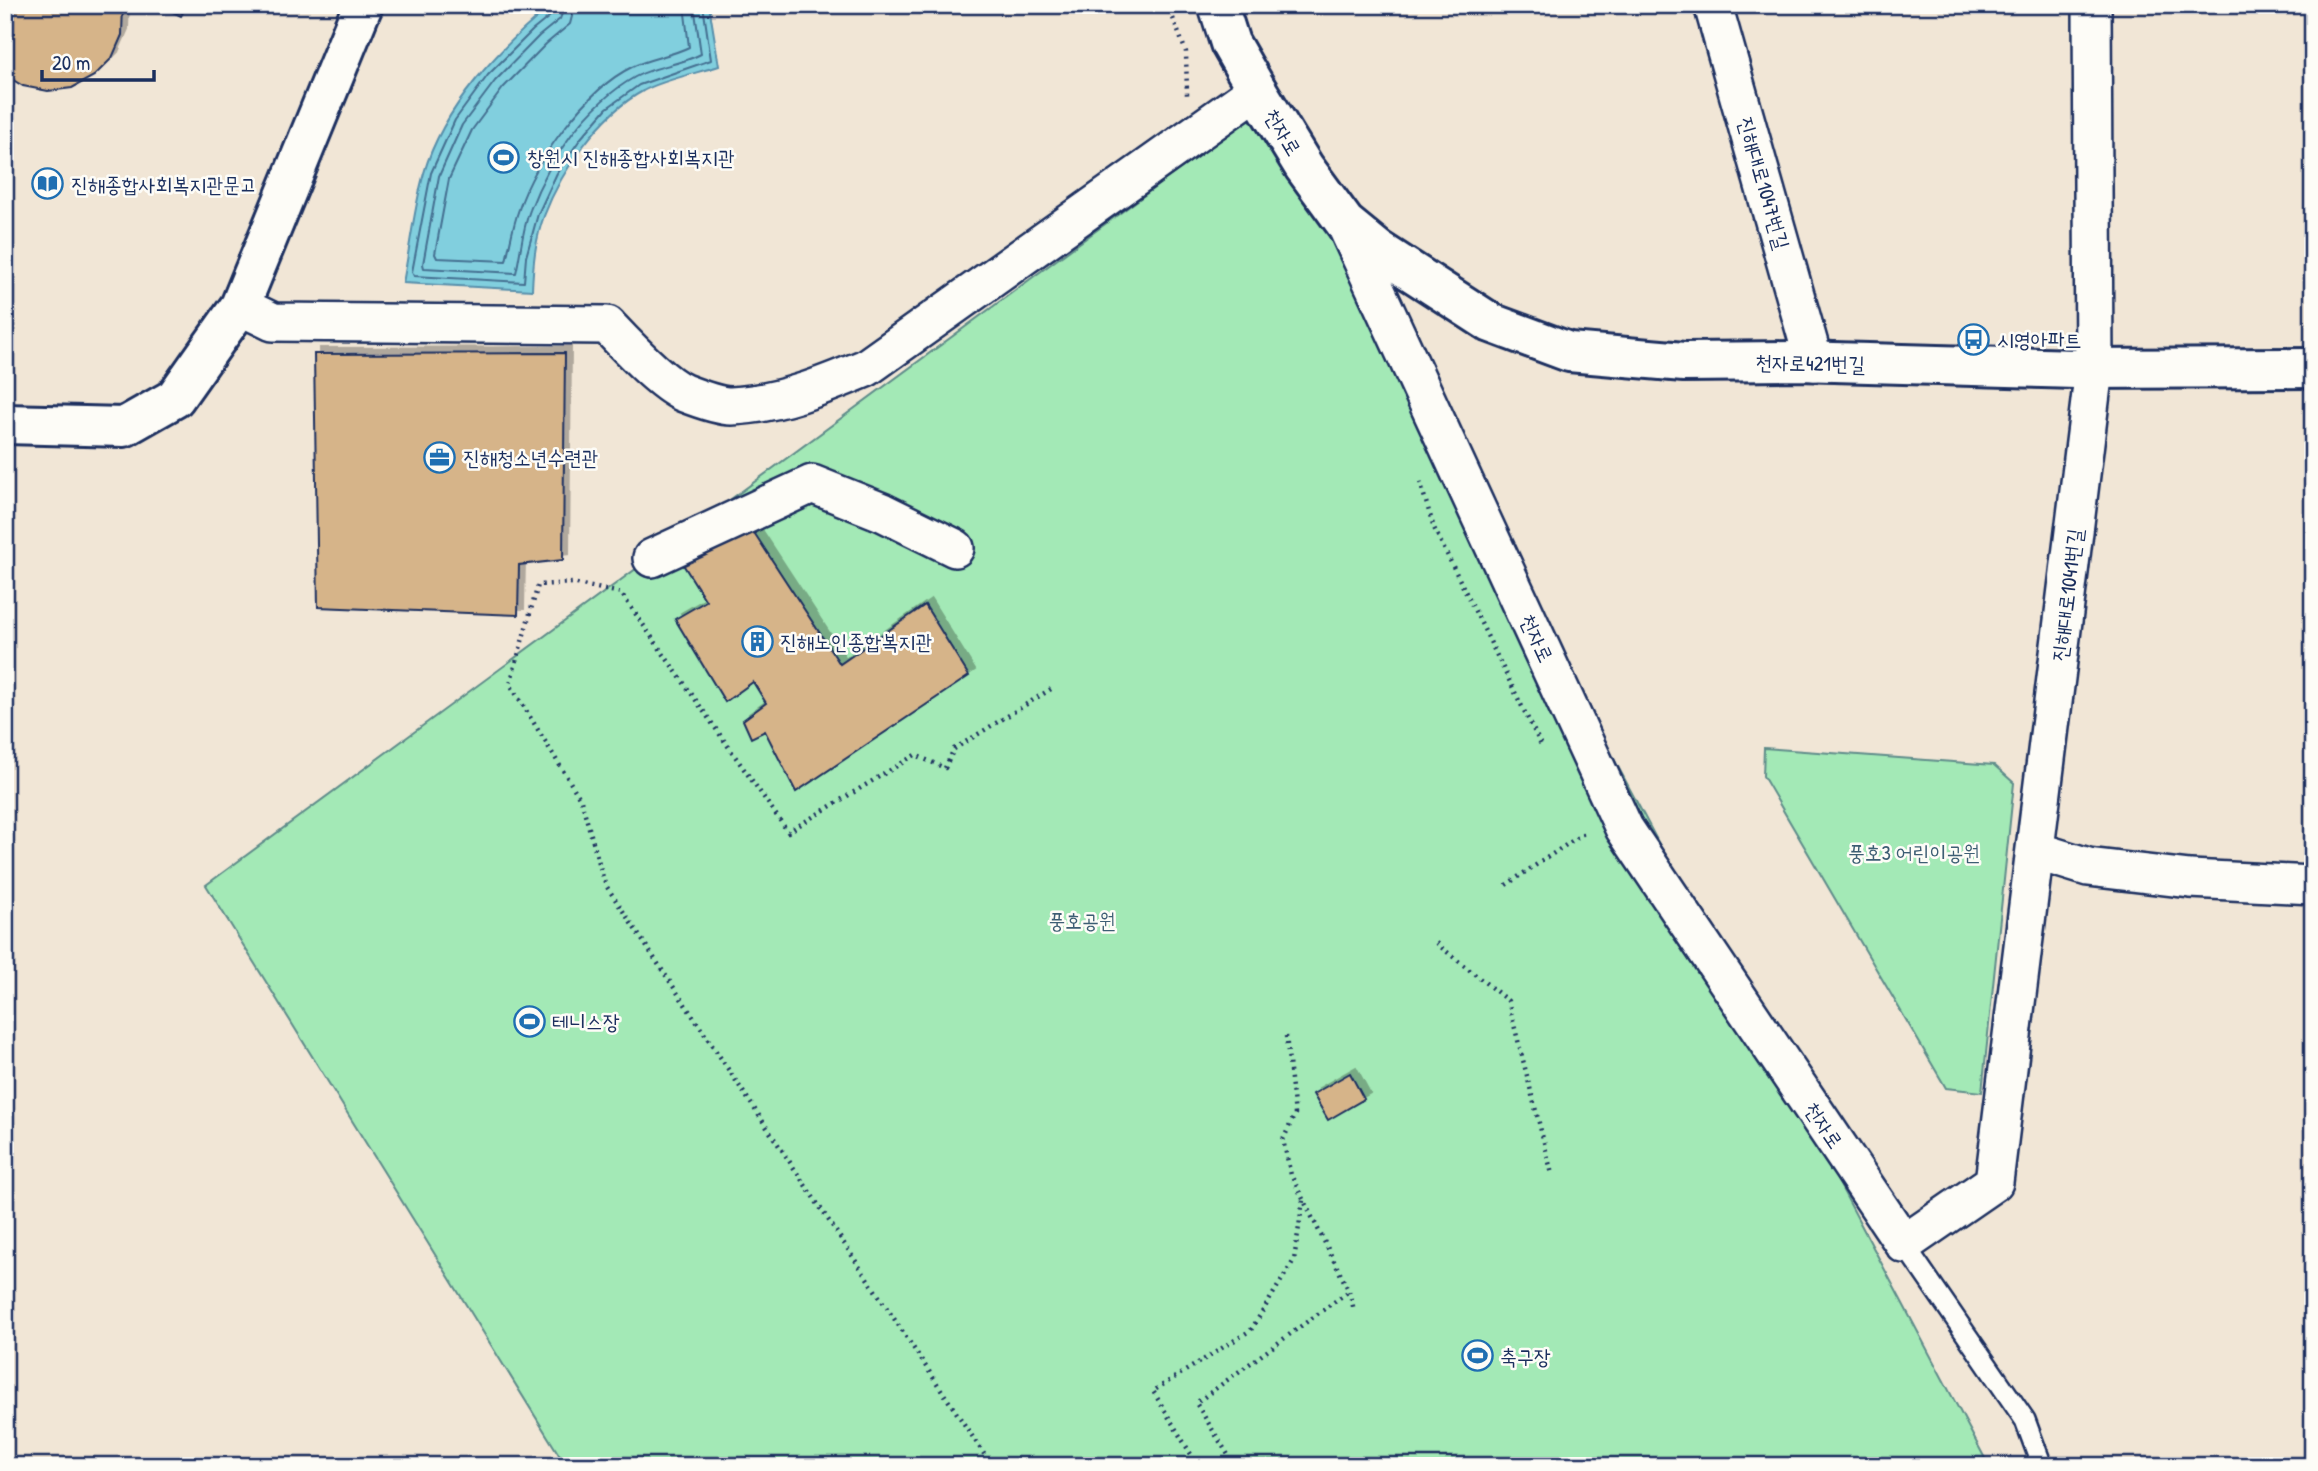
<svg xmlns="http://www.w3.org/2000/svg" width="2318" height="1471" font-family="'Patrick Hand','Poor Story',sans-serif">
<style>
.green{fill:#a3e9b6;stroke:#5f8c8a;stroke-width:2}
.water{fill:#81cfde;stroke:#588fab;stroke-width:2}
.lines{fill:none;stroke-linecap:round;stroke-linejoin:round}
.shore{stroke:#446f91;stroke-width:2}
.building{fill:#d6b489;stroke:#1b2f5e;stroke-width:2;filter:url(#shadow)}
.lane-casing{stroke:#1b2f5e;stroke-width:24}
.street-casing{stroke:#1b2f5e;stroke-width:42}
.secondary-casing{stroke:#1b2f5e;stroke-width:44}
.path{stroke:#1b2f5e;stroke-width:4.5;stroke-dasharray:2 5;stroke-linecap:butt}
.lane{stroke:#fdfcf7;stroke-width:19}
.street{stroke:#fdfcf7;stroke-width:37}
.secondary{stroke:#fdfcf7;stroke-width:38}
.labels{text-anchor:middle;dominant-baseline:central;stroke-width:5;stroke-linejoin:round;paint-order:stroke}
.street-label{font-size:21px;fill:#1b2f5e;stroke:#fdfcf7}
.poi-label{font-size:21px;fill:#1b2f5e;stroke:#fdfcf7;text-anchor:start}
.park-label{font-size:21px;fill:#3d5e74;stroke:#fdfcf7}
</style>
<defs>
<filter id="shadow"><feDropShadow dx="6" dy="-6" stdDeviation="0" flood-color="#0004"/></filter>
</defs>
<rect width="100%" height="100%" fill="#f1e6d6"/>
<filter id="ink" filterUnits="userSpaceOnUse"><feTurbulence type="fractalNoise" baseFrequency=".0143" numOctaves="2"/><feDisplacementMap in="SourceGraphic" scale="14" xChannelSelector="R" yChannelSelector="G"/><feConvolveMatrix kernelMatrix="1 2 1 2 8 2 1 2 1" color-interpolation-filters="sRGB"/></filter>
<g filter="url(#ink)">
<path class="green" d="M1267 105 1989 1466H566L206 885Z
M1764 748 1994 765 2014 783 1982 1092 1946 1088 1763 776Z"/>
<path class="water" d="M552 5H709L719 66C697 73 662 80 643 91 600 114 561 171 544 216 535 240 533 265 532 290L403 283C410 247 414 208 424 173 443 107 500 47 552 5Z"/>
<g class="lines">
<path class="shore" d="M556 5 554 13 533 30 488 75 455 120 431 173 412 272 414 276 524 282 526 257 538 214 557 173 581 138 607 108 639 85 711 60 703 5
M565 5 560 19 539 36 495 81 462 125 439 176 423 264 424 268 516 273C521 252 522 230 530 210 549 159 587 104 635 77 655 66 680 65 701 54L694 5
M575 5 570 24 546 44 503 88 472 130 449 179 435 254 437 258 506 261C510 244 513 225 519 209 535 161 586 89 632 67 650 58 671 56 689 47L684 5"/>
</g>
<path class="building" d="M5 5H123L122 35 112 58 94 76 72 88 48 91 23 86 5 75Z
M158 5H187L181 16Z
M565 353 563 560 519 565 518 615 318 607 314 354Z
M753 531 840 664 925 605 969 676 796 792 765 731 751 738 743 720 766 703 753 682 725 702 675 619 706 601 679 558Z
M1350 1073 1364 1099 1328 1120 1313 1094Z"/>
<g class="lines">
<defs>
<path id="lane" d="M1904 1244 2025 1420 2042 1466"/>
<path id="street" d="M1713 5 1814 362
M1345 223 1624 828 1904 1244 1994 1182 2094 369 2092 5
M240 306 273 322 607 325C624 343 662 384 684 393 697 398 718 406 731 406 779 404 823 386 866 368L1257 90
M652 558 812 484 882 512 955 548
M2036 851 2088 867 2190 879 2313 885"/>
<path id="secondary" d="M1218 5 1230 43 1257 90 1304 167 1345 223 1378 250 1491 323 1569 352 1684 362 1799 361 2077 369 2313 368
M5 424 124 427 175 398 240 306 363 5"/>
</defs>
<use href="#lane" class="lane-casing"/>
<use href="#street" class="street-casing"/>
<use href="#secondary" class="secondary-casing"/>
<path class="path" d="M1168 5 1186 52 1187 95
M1420 482 1434 528 1542 747
M1506 885 1584 833
M1436 943 1508 1001 1552 1174
M1286 1036 1295 1114 1283 1140 1291 1175 1349 1291 1354 1310
M992 1466 605 884 581 800 510 684 538 585 572 583 621 593 788 832 915 755 945 768 954 749 1051 689
M1198 1466 1153 1391 1251 1330 1294 1260 1303 1200
M1235 1466 1196 1403 1349 1291"/>
<use href="#lane" class="lane"/>
<use href="#street" class="street"/>
<use href="#secondary" class="secondary"/>
</g>
</g>
<defs>
<symbol id="stadium-ring" viewBox="-11 -11 22 22"><circle r="9.5" fill="#fdfcf7" stroke="#1f6fb2" stroke-width="1.5"/><path d="M0-5a6.5 5 0 1 0 0 10a6.5 5 0 1 0 0-10ZM-3.5-1.8h7v3.6h-7Z" fill="#1f6fb2"/></symbol>
<symbol id="library-ring" viewBox="-11 -11 22 22"><circle r="9.5" fill="#fdfcf7" stroke="#1f6fb2" stroke-width="1.5"/><path d="M-6-4Q-3-5.5-.7-3.5V5Q-3 3-6 4ZM6-4Q3-5.5 .7-3.5V5Q3 3 6 4Z" fill="#1f6fb2"/></symbol>
<symbol id="bus-ring" viewBox="-11 -11 22 22"><circle r="9.5" fill="#fdfcf7" stroke="#1f6fb2" stroke-width="1.5"/><path d="M-5-6H5V4H4V6H2V4H-2V6H-4V4H-5ZM-3.5-4V0h7V-4ZM-3.5 1.2v1.5H-2V1.2ZM2 1.2v1.5H3.5V1.2Z" fill="#1f6fb2"/></symbol>
<symbol id="office-ring" viewBox="-11 -11 22 22"><circle r="9.5" fill="#fdfcf7" stroke="#1f6fb2" stroke-width="1.5"/><path d="M-6-3h4V-5.5h4V-3h4V5H-6ZM-1-4.5V-3h2v-1.5ZM-6 0V1H6V0Z" fill="#1f6fb2"/></symbol>
<symbol id="building-ring" viewBox="-11 -11 22 22"><circle r="9.5" fill="#fdfcf7" stroke="#1f6fb2" stroke-width="1.5"/><path d="M-4-6H4V6H1V3H-1V6H-4ZM-2.5-4.3h1.7v1.8h-1.7ZM.8-4.3h1.7v1.8H.8ZM-2.5-1h1.7V.8h-1.7ZM.8-1h1.7V.8H.8Z" fill="#1f6fb2"/></symbol>
</defs>
<g fill-rule="evenodd">
<use href="#stadium-ring" x="486" y="140" width="35" height="35"/>
<use href="#library-ring" x="30" y="166" width="35" height="35"/>
<use href="#bus-ring" x="1956" y="322" width="35" height="35"/>
<use href="#office-ring" x="422" y="440" width="35" height="35"/>
<use href="#building-ring" x="740" y="624" width="35" height="35"/>
<use href="#stadium-ring" x="512" y="1004" width="35" height="35"/>
<use href="#stadium-ring" x="1460" y="1338" width="35" height="35"/>
</g>
<g class="labels">
<g class="street-label">
<text transform="translate(1283 132) rotate(59)">천자로</text>
<text transform="translate(1764 183) rotate(74)">진해대로1047번길</text>
<text transform="translate(1810 363) rotate(1)">천자로421번길</text>
<text transform="translate(2067 595) rotate(-83)">진해대로1041번길</text>
<text transform="translate(1537 638) rotate(65)">천자로</text>
<text transform="translate(1824 1125) rotate(56)">천자로</text>
</g>
<g class="poi-label">
<text x="527" y="157">창원시 진해종합사회복지관</text>
<text x="71" y="184">진해종합사회복지관문고</text>
<text x="1997" y="339">시영아파트</text>
<text x="463" y="457">진해청소년수련관</text>
<text x="780" y="641">진해노인종합복지관</text>
<text x="552" y="1021">테니스장</text>
<text x="1500" y="1356">축구장</text>
</g>
<g class="park-label">
<text x="1914" y="852">풍호3 어린이공원</text>
<text x="1082" y="920">풍호공원</text>
</g>
</g>
<rect width="2318" height="1471" fill="none" stroke="#fdfcf7" stroke-width="28"/>
<rect x="14" y="14" width="2290" height="1443" fill="none" stroke="#1b2f5e" stroke-width="2.5" filter="url(#ink)"/>
<path d="M42 70v10h112v-10" fill="none" stroke="#1b2f5e" stroke-width="3.5"/>
<text x="52" y="70" font-size="21" fill="#1b2f5e" stroke="#fdfcf7" stroke-width="5" paint-order="stroke">20 m</text>
</svg>
